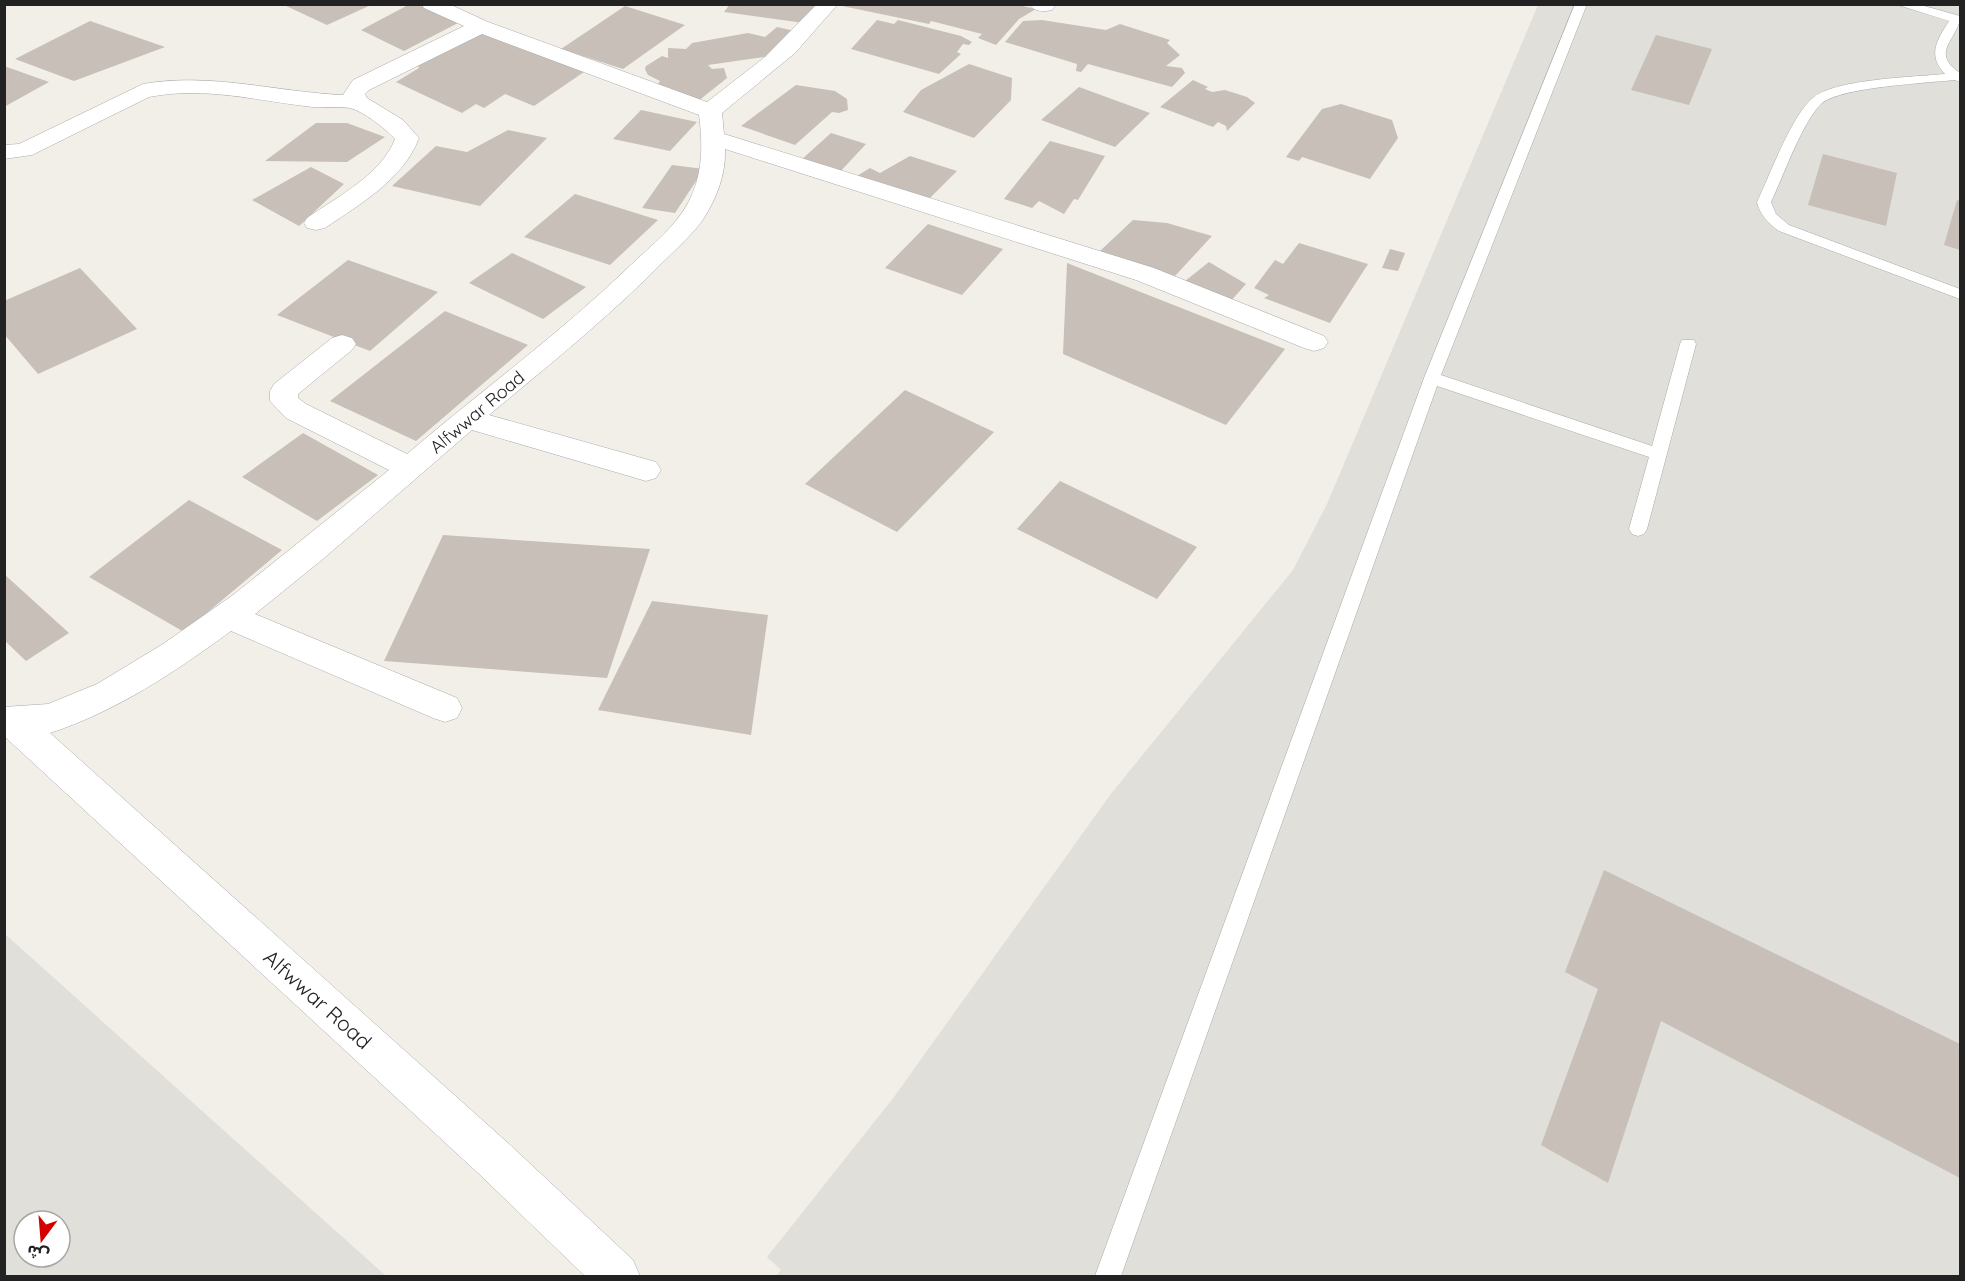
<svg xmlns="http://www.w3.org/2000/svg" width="1965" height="1281" font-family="Quicksand,'Noto Sans Arabic',sans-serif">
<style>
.airport{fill:#e1dfda;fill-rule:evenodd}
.building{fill:#c7bfb8}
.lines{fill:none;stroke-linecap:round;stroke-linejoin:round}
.service-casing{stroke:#a9a9a9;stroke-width:1}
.minor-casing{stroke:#a9a9a9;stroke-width:1}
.service{fill:#fff;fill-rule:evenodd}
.minor{fill:#fff;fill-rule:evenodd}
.labels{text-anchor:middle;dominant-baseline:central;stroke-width:6;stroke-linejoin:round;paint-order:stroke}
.street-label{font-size:18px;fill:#222;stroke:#fff}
.near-street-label{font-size:21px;fill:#222;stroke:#fff}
</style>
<rect width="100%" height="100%" fill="#f2efe9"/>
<path class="airport" d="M1538 5H1960V1276H776L781 1270 767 1257 894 1097 1110 795 1293 570 1327 504Z
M5 934 386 1276H5ZM24 1221H60V1257H24Z"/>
<path class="building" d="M410 4H417L458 23 404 51 361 30Z
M730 4H817L804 23 724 12Z
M284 5H371L327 25Z
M625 6 685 25 623 69 561 49Z
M842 6 1018 5 1036 9 1019 19 996 45 978 38 982 34 931 21 929 24Z
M877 20 894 24 898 20 961 36 972 42 969 45 963 44 957 52 961 54 939 74 851 49Z
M1042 20 1106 30 1120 24 1170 40 1167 43 1180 55 1166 66 1182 68 1185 73 1172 87 1088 64 1081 72 1076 71 1077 64 1005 42 1023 21Z
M90 21 165 47 74 81 15 59Z
M777 27 799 32 771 56 708 65 712 69 724 68 727 78 697 102 658 84 660 81 648 75 645 69 646 66 662 56 668 58V48L686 49 692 43 748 33 765 37Z
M484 31 584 72 534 106 505 94 484 108 476 104 462 113 396 82 419 68 417 64Z
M1656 35 1712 49 1689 105 1631 90Z
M969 64 1012 78 1011 100 974 138 903 112 921 90Z
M4 66 49 82 4 107Z
M1193 80 1208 87 1205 89 1212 92 1225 90 1247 97 1255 103 1227 131 1226 126 1218 122 1213 127 1160 107Z
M796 85 835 91 847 99 848 110 839 113 832 112 795 145 741 126Z
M1079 87 1150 113 1115 147 1041 120Z
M1341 104 1392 120 1398 138 1370 179 1302 157 1299 161 1286 157 1322 109Z
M641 110 697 122 670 151 613 139Z
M316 123H347L385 137 347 162 265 161Z
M508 130 547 138 480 206 392 186 436 146 467 152Z
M831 133 866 144 839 173 801 160Z
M1050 141 1105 156 1078 200 1074 199 1064 214 1039 201 1032 208 1004 199Z
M1823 154 1897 173 1886 226 1808 205Z
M910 156 957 171 929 199 857 176 870 168 880 173Z
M672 165 704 169 675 213 642 208Z
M311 167 344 184 299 226 252 200Z
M575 194 658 220 610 265 524 237Z
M1957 200 1960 201V250L1944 245Z
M1133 220 1167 223 1212 236 1175 276 1100 251Z
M928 224 1003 249 962 295 885 268Z
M1299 243 1368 264 1330 323 1264 298 1269 295 1254 288 1275 260 1283 264Z
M1390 249 1405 253 1398 271 1382 268Z
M512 253 586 287 543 319 469 283Z
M348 260 438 292 370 351 277 315Z
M1209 262 1246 284 1228 304 1180 285Z
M1067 263 1285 349 1226 425 1063 354Z
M80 268 137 329 38 374 4 334V301Z
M445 311 528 345 416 441 330 401Z
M905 390 994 432 897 532 805 484Z
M303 433 378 475 317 521 242 477Z
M1060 481 1197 547 1157 599 1017 529Z
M189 500 282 550 184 632 89 577Z
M443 535 650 549 607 678 384 661Z
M4 574 69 633 26 661 4 640Z
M652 601 768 615 751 735 598 710Z
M1604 870 1960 1044V1178L1661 1021 1608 1183 1541 1145 1598 989 1565 972Z"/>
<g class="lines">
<defs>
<path id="service" d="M1575 4H1587L1441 375 1652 446 1680 344 1682 340H1694L1696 344 1647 529 1644 534 1638 536 1632 534 1629 529 1649 457 1437 386 1121 1276H1095L1424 378Z
M1895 4H1917L1960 16C1960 38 1928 52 1960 73V82L1955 80C1926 83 1842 87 1822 103 1803 120 1783 177 1771 202L1776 214 1789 225 1960 289V299L1779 231C1768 223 1760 215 1757 202 1770 175 1792 114 1814 97 1837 79 1914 77 1945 74 1927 55 1937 40 1949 21Z"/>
<path id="minor" d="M421 4H449L488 22 707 102 765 57 817 4H838L795 53 722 113 724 134 1154 268 1324 336 1328 342 1324 348 1314 351 1304 348 1136 280 725 149C726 174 717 197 704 218 693 234 678 247 664 261 609 317 549 365 489 415L656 462 661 470 656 478 646 481 472 430 323 559 255 614 457 698 462 708 457 718 445 722 433 718 231 631C175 672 117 711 50 733L508 1143 633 1260 640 1276H585L478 1173 4 736V707L48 704 97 684 163 644 233 595 389 470 286 418 270 401V391L274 384 332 338 342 335 352 338 356 344 352 350 298 394V398L306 404 407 454C482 390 562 332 633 263 652 245 675 227 688 203 703 175 703 146 699 115L482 34 369 90 365 94 367 98 403 120 419 138C403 180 360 204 325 228L316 230 307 228 304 223 307 218C338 196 381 175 395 139 386 129 363 111 350 108 338 106 325 108 313 107 258 101 205 86 149 97L32 155 4 159V145L19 144 143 84C210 72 276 92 343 95L353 80 464 26 424 8Z
M1029 4H1054L1055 6 1052 10C1044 12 1034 12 1029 4Z"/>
</defs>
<use href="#service" class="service-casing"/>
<use href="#minor" class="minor-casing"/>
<use href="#service" class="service"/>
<use href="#minor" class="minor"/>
</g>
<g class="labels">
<g class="street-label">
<text transform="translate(477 412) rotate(-40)">Alfwwar Road</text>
</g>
<g class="near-street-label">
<text transform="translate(318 999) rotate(42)">Alfwwar Road</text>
</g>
</g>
<rect width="1965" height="1281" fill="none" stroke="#222222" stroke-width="12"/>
<g transform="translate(42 1239) rotate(196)"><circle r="28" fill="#ffffff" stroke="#a7a7a7" stroke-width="1.5"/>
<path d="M0-4.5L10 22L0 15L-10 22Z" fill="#d40000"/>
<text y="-9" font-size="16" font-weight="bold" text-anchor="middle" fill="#222222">ش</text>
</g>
</svg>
